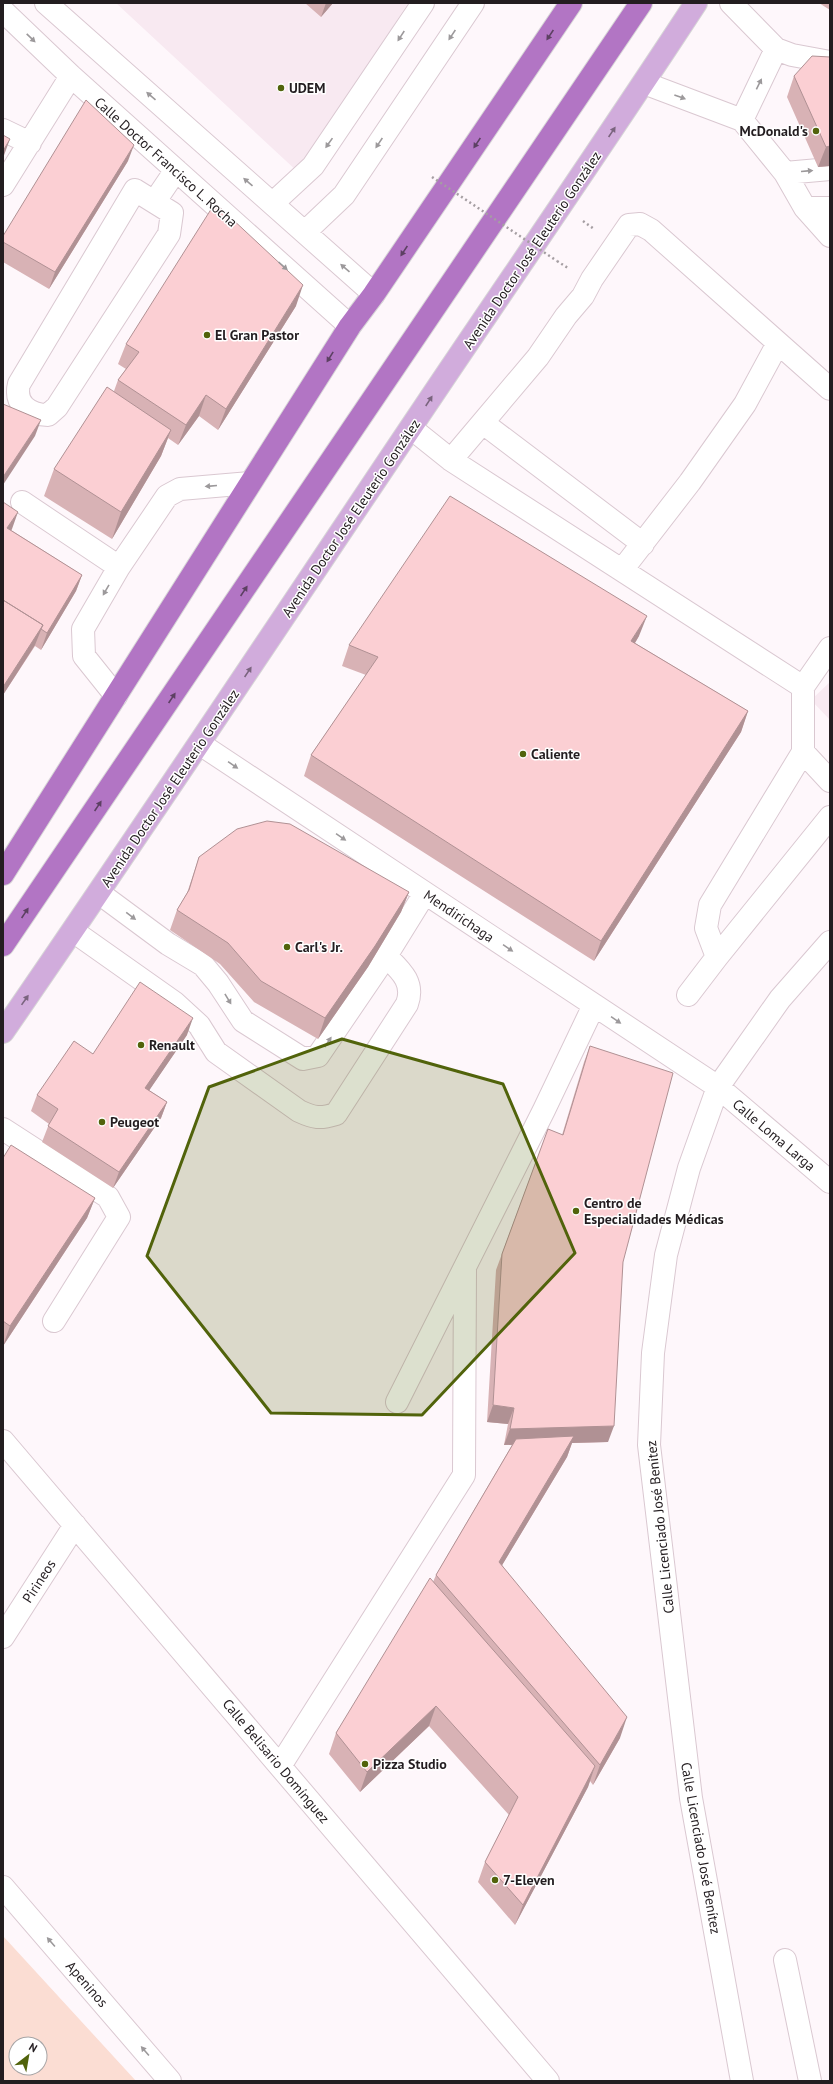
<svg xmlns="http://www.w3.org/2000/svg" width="833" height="2084" font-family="'PT Sans',sans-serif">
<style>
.built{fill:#f8e9f1}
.green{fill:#fbddd3;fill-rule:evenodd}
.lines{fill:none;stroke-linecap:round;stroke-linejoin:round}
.minor-casing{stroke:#dac8d1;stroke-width:24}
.major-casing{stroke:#d7d6d7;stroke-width:24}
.highway-casing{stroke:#d7d6d7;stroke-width:24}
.path{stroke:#a59ea2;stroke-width:2.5;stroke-dasharray:2 3;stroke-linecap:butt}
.minor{stroke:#fff;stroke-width:22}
.major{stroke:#d1acdc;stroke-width:22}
.highway{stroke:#b275c4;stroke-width:22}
.path-bridge{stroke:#a59ea2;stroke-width:2.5;stroke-dasharray:2 3;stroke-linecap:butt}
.wall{fill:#d8b2b5}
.shaded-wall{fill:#b09194}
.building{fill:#fbcfd3;stroke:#b09194}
.oneway{fill:#9c999b}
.oneway2{fill:#5c4062}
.oneway3{fill:#7a647e}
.marked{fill:#51630b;fill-opacity:0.2;stroke:#51630b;stroke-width:3;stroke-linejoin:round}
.poi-dot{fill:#51630b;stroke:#fff;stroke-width:1.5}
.labels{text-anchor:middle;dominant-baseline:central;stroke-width:3;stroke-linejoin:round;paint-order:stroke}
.poi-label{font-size:14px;font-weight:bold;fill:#231d20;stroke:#fff;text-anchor:start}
.street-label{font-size:14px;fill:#231d20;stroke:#fff}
</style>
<rect width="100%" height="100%" fill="#fef7fb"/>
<path class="built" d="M116 3H408L299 173Z
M830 682V720L811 700Z"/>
<path class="green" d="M3 1936 136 2081H3ZM16 2044H40V2068H16Z"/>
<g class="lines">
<defs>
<path id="minor" d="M46 3 374 294
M731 3 776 49 742 120
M3 11 71 76 350 326
M776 49 792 55 830 62
M644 83 742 120 785 173 805 208 830 236
M3 130 30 143
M785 173 830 169
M3 185 71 76
M135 190 172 213 169 234 57 407 48 415C29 415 14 404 19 384Z
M155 201 176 170
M273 203 313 166 423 3
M805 208H830
M305 232 344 195 473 3
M483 423 643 544
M411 428 451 460 803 687
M451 460 538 357 566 316 583 296 592 279 629 225 640 224 651 230 830 389
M22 502 119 567
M622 570 690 482 745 404 778 343
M830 648 803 687V752L710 905 706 928 717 957 830 817
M116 696 84 656 83 629 119 567 167 496 180 489 250 483
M200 744 718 1087 830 1182
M803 752 830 781
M99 893 168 944 203 965 218 983 243 1021 303 1059 318 1056 386 956
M73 931 175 1003 199 1025 216 1052 299 1111C314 1118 320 1119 336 1114L407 1004C415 982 400 970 386 956L425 893
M688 995 717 957
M3 1129 108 1197 119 1217 54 1321
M397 1402 544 1110 594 1005
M3 1441 548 2081
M3 1637 75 1525
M280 1766 464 1475 465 1268
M3 1887 170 2081
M785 1960 810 2081
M742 2081 691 1798 649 1445 653 1353 666 1255 689 1168 718 1087 780 999 830 942"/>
<path id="major" d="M3 1032C152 816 296 598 442 381 527 255 613 130 696 3"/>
<path id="highway" d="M3 874 350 326 374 294 571 3
M3 945 641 3"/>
</defs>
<use href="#minor" class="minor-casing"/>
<use href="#major" class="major-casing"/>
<use href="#highway" class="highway-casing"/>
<path class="path" d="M583 221 594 229
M557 261 568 268"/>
<use href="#minor" class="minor"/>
<use href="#major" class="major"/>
<use href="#highway" class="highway"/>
<path class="path-bridge" d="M432 177 557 261"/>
</g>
<path class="wall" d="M305 3H333L321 17Z
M819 3H830V10Z
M830 57V166L818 167 787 97 794 76Z
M128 161 49 289 3 262V236Z
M296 306 218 430 199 416 178 445 168 438 161 456 112 539 44 496 54 469 114 391 118 380 126 369 118 364 126 344Z
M3 502 12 529 11 530 82 575 76 591 41 650 35 646 3 695Z
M639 636 635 643 748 711 741 732 594 961 304 776 311 755 366 675 342 666 349 645Z
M199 857 409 892 401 912 368 967 318 1039 254 1002 220 964 170 930 177 910 187 893Z
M187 1035 149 1090 167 1102 161 1118 113 1188 42 1142 49 1124 31 1111 37 1095 93 1054Z
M590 1046 623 1262 608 1442 572 1443 567 1457 502 1565 620 1738 593 1785 590 1781 588 1787 515 1925 478 1882 485 1862 509 1815 429 1726 360 1792 329 1754 336 1733 433 1582 436 1575 512 1445H504L508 1424 487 1422 496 1270 548 1129 562 1135 584 1062Z
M3 1158 95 1198 87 1218 3 1346Z"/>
<path class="shaded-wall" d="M326 3H333L321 17Z
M10 139 3 158V151Z
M134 145 128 161 49 289 55 272Z
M830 146V166L818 167 826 147Z
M303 285 296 306 218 430 226 409Z
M206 395 199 416 178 445 186 425Z
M41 420 35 436 3 485V477Z
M171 430 161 456 112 539 121 512Z
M18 512 12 529 3 542 7 528Z
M82 575 76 591 41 650 47 633Z
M647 616 639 636 624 661 631 641Z
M43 625 35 645 3 695V687Z
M748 711 741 732 594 961 601 941Z
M409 892 401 912 368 967 318 1039 325 1018Z
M193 1018 187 1035 140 1104 145 1088Z
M167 1102 161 1118 113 1188 119 1172Z
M95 1198 87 1218 3 1346 10 1326Z
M493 1405 514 1408 508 1424 487 1422Z
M614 1426 608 1442 572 1443 567 1457 492 1582 499 1562 570 1443 504 1445 510 1429Z
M436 1706 429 1726 360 1792 367 1772Z
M627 1717 620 1738 593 1785 600 1765Z
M595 1766 588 1787 515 1925 523 1905Z"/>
<path class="building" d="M812 56 830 57V146L826 147 794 76Z
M86 100 134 145 55 272 3 242V236Z
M3 135 10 139 3 151Z
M215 203 303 285 226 409 206 395 186 425 118 380 139 352 126 344Z
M107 387 171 430 121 512 54 469Z
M3 404 41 420 3 477Z
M450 496 647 616 631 641 748 711 601 941 311 755 378 657 349 645Z
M3 502 18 512 7 528 82 575 47 633 41 629 43 625 3 600Z
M3 600 43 625 3 687Z
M267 821 290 824 409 892 375 946 325 1018 261 981 228 943 177 910 189 890 199 857 237 829Z
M140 982 193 1018 145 1088 167 1102 119 1172 48 1126 58 1109 37 1095 74 1041 93 1054Z
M590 1046 673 1073 623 1262 614 1426 510 1429 514 1408 493 1405 502 1254 548 1129 563 1135Z
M11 1145 95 1198 10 1326 3 1321V1158Z
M574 1436 499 1562 627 1717 600 1765 436 1575 516 1439Z
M430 1578 595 1766 523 1905 485 1862 518 1797 436 1706 367 1772 336 1733Z"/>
<defs><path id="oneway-solid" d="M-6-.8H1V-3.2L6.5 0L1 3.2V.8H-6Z"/></defs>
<g class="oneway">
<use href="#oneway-solid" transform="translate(452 35) rotate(124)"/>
<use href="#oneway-solid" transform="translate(401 36) rotate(123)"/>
<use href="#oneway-solid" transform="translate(31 38) rotate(44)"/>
<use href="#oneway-solid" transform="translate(759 84) rotate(-64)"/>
<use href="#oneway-solid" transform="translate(151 96) rotate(-139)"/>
<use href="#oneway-solid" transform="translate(680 97) rotate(20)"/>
<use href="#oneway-solid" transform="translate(329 143) rotate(125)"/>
<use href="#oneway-solid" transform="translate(379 143) rotate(124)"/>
<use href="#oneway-solid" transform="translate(807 171) rotate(-5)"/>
<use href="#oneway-solid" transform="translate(248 182) rotate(-139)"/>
<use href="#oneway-solid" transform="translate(283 266) rotate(42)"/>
<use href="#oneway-solid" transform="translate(345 268) rotate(-139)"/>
<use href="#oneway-solid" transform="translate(211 486) rotate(175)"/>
<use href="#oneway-solid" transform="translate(106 590) rotate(120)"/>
<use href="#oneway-solid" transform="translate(233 765) rotate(34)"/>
<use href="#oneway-solid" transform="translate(341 837) rotate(34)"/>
<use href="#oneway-solid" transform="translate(131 916) rotate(37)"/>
<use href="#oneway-solid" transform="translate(508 948) rotate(34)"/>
<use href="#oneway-solid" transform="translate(228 999) rotate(59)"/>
<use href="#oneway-solid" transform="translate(616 1020) rotate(34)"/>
<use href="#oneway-solid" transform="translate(328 1042) rotate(-56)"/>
<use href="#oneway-solid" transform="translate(51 1942) rotate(-131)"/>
<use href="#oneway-solid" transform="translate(145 2051) rotate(-131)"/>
</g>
<g class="oneway2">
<use href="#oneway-solid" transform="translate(550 35) rotate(124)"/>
<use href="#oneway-solid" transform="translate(477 143) rotate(124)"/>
<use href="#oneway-solid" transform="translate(404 251) rotate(124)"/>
<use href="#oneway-solid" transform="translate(330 357) rotate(122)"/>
<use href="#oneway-solid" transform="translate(244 591) rotate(-56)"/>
<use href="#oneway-solid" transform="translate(172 698) rotate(-56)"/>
<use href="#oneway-solid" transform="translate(98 806) rotate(-56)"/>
<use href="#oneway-solid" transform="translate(25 913) rotate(-56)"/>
</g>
<g class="oneway3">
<use href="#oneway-solid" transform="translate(612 132) rotate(-56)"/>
<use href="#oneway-solid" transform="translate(429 401) rotate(-57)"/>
<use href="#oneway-solid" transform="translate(248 672) rotate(-56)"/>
<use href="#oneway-solid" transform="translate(25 1000) rotate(-55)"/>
</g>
<path class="marked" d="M342 1039 503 1084 575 1253 422 1415 271 1413 147 1256 209 1087Z"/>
<g class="poi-dot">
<circle cx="281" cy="88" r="4"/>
<circle cx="816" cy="131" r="4"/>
<circle cx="207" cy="335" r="4"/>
<circle cx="523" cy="754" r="4"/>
<circle cx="287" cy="947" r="4"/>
<circle cx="141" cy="1045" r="4"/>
<circle cx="102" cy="1122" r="4"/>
<circle cx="576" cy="1211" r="4"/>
<circle cx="365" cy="1764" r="4"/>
<circle cx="495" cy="1880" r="4"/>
</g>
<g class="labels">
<g class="poi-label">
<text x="289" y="88">UDEM</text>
<text x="808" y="131" text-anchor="end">McDonald's</text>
<text x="215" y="335">El Gran Pastor</text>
<text x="531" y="754">Caliente</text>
<text x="295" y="947">Carl's Jr.</text>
<text x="149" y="1045">Renault</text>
<text x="110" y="1122">Peugeot</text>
<text x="584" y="1203">Centro de<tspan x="584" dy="16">Especialidades Médicas</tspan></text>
<text x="373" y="1764">Pizza Studio</text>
<text x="503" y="1880">7-Eleven</text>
</g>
<g class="street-label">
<text transform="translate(166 162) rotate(42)">Calle Doctor Francisco L. Rocha</text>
<text transform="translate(532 250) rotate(-56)">Avenida Doctor José Eleuterio González</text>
<text transform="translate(351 518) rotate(-56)">Avenida Doctor José Eleuterio González</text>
<text transform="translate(170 788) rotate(-56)">Avenida Doctor José Eleuterio González</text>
<text transform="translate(459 916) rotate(34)">Mendirichaga</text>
<text transform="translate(774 1135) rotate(40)">Calle Loma Larga</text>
<text transform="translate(660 1527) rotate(-96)">Calle Licenciado José Benítez</text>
<text transform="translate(39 1581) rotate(-57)">Pirineos</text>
<text transform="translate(276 1761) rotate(50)">Calle Belisario Domínguez</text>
<text transform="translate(701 1848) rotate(80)">Calle Licenciado José Benítez</text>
<text transform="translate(87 1984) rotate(49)">Apeninos</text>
</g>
</g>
<rect width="833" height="2084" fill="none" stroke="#231d20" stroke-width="8"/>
<g transform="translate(28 2056) rotate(31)"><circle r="19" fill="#ffffff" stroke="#a7a5a6"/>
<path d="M0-3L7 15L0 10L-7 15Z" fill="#51630b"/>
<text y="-6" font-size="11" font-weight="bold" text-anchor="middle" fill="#231d20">N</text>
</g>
</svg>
